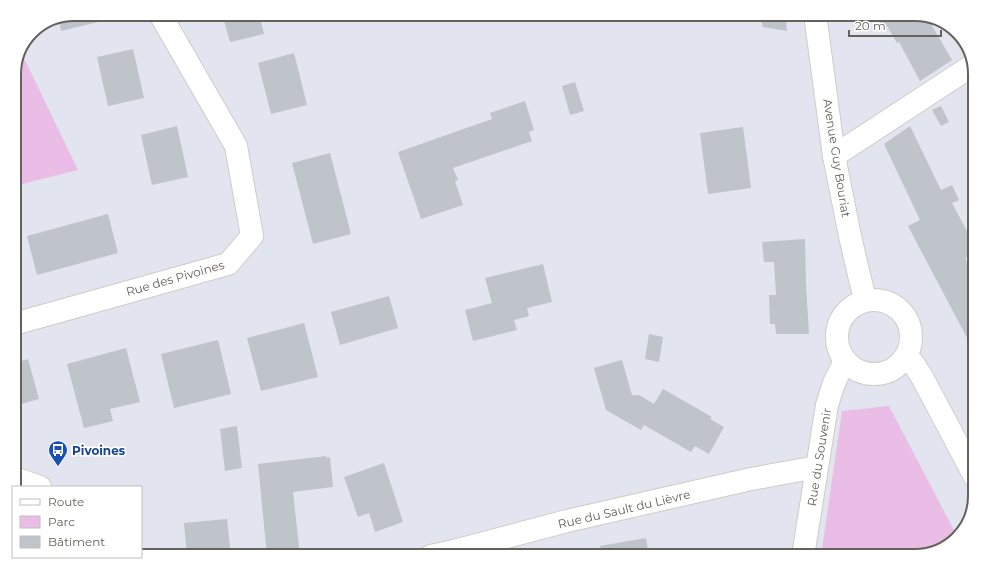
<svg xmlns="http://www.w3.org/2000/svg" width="989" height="570" font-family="Montserrat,sans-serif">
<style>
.green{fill:#e9bde6}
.building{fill:#bfc3ca}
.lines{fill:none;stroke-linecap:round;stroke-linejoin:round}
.minor-casing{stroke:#cfccc6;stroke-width:24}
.tertiary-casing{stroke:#cfccc6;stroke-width:24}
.minor{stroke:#fff;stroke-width:22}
.tertiary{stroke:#fff;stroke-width:22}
.labels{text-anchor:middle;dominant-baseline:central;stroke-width:3.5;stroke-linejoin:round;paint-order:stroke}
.street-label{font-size:12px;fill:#65615b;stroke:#fff}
.transit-label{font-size:12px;font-weight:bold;fill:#164399;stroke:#fff;text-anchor:start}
.rim{fill:none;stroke:#65615b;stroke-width:2}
</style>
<rect width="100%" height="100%" fill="#e2e4ef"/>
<path class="green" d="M22 54 78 170 14 186V70Z
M889 406 957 536 945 548 915 556H821L842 411Z"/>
<path class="building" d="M74 14H96L98 22 61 31 59 20Z
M222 14H259L264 34 230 42Z
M671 14H709V15L673 22Z
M769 14H785L787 31 763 27 760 15Z
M875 14H915L930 18 933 23 931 24 952 60 920 81 899 42 897 43 887 26 883 28Z
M133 49 144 98 108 106 97 57Z
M294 53 307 105 271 114 258 63Z
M575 82 584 111 570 115 562 86Z
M525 101 534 130 529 132 532 141 453 168 458 180 455 181 463 205 421 219 398 152 492 119 490 113Z
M941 106 949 122 941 126 932 110Z
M177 126 188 177 152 185 141 135Z
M910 126 941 190 952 185 959 200 952 203 975 246V252L965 258 975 278V353L908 226 920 220 884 144Z
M743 127 751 188 708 194 700 133Z
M330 153 351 234 313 244 292 163Z
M108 214 118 253 37 275 27 236Z
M805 239 806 285 809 334H776L775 324H770L769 295H776L774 262H764L762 242Z
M543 264 552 302 527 308 529 316 514 320 517 330 473 341 465 310 492 303 485 278Z
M389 296 398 328 340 345 331 312Z
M304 323 318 377 261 391 247 338Z
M649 334 663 337 659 362 645 359Z
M218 340 231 394 174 408 161 354Z
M126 348 140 402 110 409 113 421 84 428 67 364Z
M28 359 39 399 14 406V363Z
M622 360 632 395H639L654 404 663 389 712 417 710 419 724 427 709 454 695 446 691 452 644 425 641 430 606 410 594 368Z
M237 426 242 468 225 471 220 429Z
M327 456 326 458 330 457 333 487 293 492 300 556H267L258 464Z
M384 463 403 522 375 532 369 513 358 517 344 477Z
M227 519 231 556H187L184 523Z
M646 538 649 556H602L600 546Z"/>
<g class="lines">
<defs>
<path id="minor" d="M834 156 973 65
M14 324 228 264 252 236 236 146 160 14
M905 357 913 363 922 377 975 477
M14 478 40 487
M431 556 454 551 567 521 751 479 817 467"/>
<path id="tertiary" d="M815 14 834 156 850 236 859 275 863 291 867 300
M837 337a37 37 0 1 1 74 0a37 37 0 1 1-74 0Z
M803 556 827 405 834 383 845 361"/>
</defs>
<use href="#minor" class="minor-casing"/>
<use href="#tertiary" class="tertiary-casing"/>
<use href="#minor" class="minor"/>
<use href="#tertiary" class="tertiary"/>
</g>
<defs>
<symbol id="bus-pin" viewBox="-11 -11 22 30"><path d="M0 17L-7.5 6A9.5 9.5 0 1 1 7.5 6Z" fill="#1a4fb4" stroke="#fff"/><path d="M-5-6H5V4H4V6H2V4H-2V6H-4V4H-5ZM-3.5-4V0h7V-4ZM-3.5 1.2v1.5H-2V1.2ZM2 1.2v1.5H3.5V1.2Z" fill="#fff"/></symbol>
</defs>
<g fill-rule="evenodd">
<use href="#bus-pin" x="47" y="439" width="22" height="30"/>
</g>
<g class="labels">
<g class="street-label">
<text transform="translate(837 158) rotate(81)">Avenue Guy Bouriat</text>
<text transform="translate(175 278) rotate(-16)">Rue des Pivoines</text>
<text transform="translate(819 457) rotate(-81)">Rue du Souvenir</text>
<text transform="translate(624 509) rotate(-13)">Rue du Sault du Lièvre</text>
</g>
<g class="transit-label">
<text x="72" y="450">Pivoines</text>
</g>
</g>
<path d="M0 0H989V570H0ZM74 21H915A53 53 0 0 1 968 74V496A53 53 0 0 1 915 549H74A53 53 0 0 1 21 496V74A53 53 0 0 1 74 21Z" fill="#fff" fill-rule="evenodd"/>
<path class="rim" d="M74 21H915A53 53 0 0 1 968 74V496A53 53 0 0 1 915 549H74A53 53 0 0 1 21 496V74A53 53 0 0 1 74 21Z"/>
<rect x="12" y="486" width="130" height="72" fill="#ffffff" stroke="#c1c0bd"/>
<rect x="20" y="499" width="20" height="6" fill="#ffffff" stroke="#c1c0bd"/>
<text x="48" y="506" font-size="12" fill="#65615b">Route</text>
<rect x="20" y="516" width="20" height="12" fill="#e9bde6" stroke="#c1c0bd"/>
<text x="48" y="526" font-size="12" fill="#65615b">Parc</text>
<rect x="20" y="536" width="20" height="12" fill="#bfc3ca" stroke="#c1c0bd"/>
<text x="48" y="546" font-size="12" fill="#65615b">Bâtiment</text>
<path d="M849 30v6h92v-6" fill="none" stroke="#65615b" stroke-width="2"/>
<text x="855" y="30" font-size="12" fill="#65615b" stroke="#ffffff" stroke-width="3" paint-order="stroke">20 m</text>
</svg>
